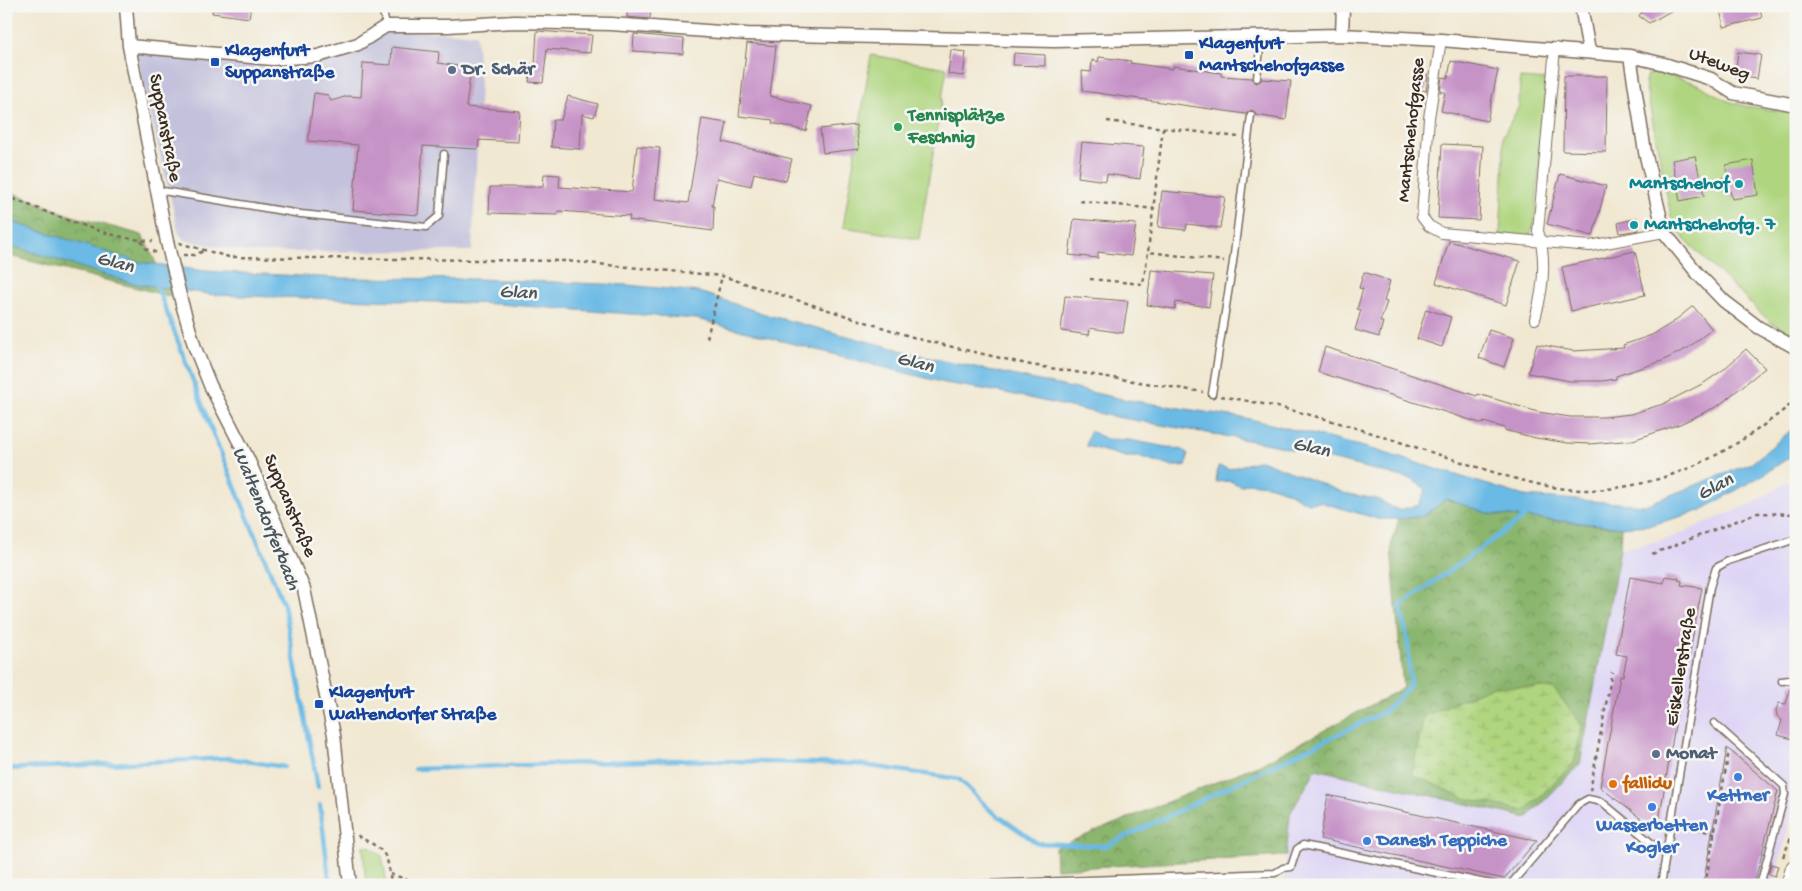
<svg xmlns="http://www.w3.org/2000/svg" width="1802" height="891" font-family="'Gochi Hand',sans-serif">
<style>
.built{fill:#ded5f5}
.industrial{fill:#c3c1db}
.grass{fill:#afd57f;stroke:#75804e}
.forest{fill:url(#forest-crowns);stroke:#637046}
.wetland{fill:url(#wetland-marsh);stroke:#75804e}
.water{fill:#6bbae5;stroke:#537282}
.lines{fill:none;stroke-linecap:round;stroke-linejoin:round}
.stream{stroke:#6bbae5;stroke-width:4.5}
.building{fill:#c693c7}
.service-casing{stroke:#7b6c5d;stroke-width:9}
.pedestrian-casing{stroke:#7b6c5d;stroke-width:12}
.minor-casing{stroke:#7b6c5d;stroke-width:15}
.primary-casing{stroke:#7b6c5d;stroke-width:22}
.path{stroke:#7b6c5d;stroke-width:2.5;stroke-dasharray:4 4;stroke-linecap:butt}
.service{stroke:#fff;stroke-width:6}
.pedestrian{stroke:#fff;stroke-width:10}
.minor{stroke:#fff;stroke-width:12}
.primary{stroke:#fff;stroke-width:20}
.minor-bridge-casing{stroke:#7b6c5d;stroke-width:15;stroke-linecap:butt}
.minor-bridge{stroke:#fff;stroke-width:12}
.transit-dot{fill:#1a4fb4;stroke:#f6f6f2;stroke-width:2}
.service-dot{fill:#5c6f8a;stroke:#f6f6f2;stroke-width:2}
.leisure-dot{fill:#2e9e5b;stroke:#f6f6f2;stroke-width:2}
.culture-dot{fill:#0f9aa8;stroke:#f6f6f2;stroke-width:2}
.shop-dot{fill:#3f7fe0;stroke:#f6f6f2;stroke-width:2}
.food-dot{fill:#e8710a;stroke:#f6f6f2;stroke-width:2}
.labels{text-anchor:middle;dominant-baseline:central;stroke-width:5;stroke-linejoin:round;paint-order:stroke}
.transit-label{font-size:19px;font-weight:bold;fill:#164399;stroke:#f6f6f2;text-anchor:start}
.street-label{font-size:19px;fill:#3b2a1e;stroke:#f6f6f2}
.service-label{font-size:19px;font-weight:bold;fill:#4e5e75;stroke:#f6f6f2;text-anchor:start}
.leisure-label{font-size:19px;font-weight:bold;fill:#27864d;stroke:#f6f6f2;text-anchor:start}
.culture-label{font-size:19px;font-weight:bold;fill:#0d838f;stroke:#f6f6f2;text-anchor:end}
.food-label{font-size:19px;font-weight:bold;fill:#c56008;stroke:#f6f6f2;text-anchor:start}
.shop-label{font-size:19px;font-weight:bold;fill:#366cbe;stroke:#f6f6f2}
.water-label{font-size:20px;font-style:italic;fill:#49555a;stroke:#f6f6f2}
</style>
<defs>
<pattern id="forest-crowns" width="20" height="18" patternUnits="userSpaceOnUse" patternTransform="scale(1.25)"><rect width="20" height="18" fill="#8bb66e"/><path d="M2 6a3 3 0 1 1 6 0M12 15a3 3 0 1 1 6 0" fill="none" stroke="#73945a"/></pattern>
<pattern id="wetland-marsh" width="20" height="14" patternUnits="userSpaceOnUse" patternTransform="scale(1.25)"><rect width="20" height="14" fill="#afd57f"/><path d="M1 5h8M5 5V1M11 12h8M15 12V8" fill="none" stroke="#97b76d"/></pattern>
</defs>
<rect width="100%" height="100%" fill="#f6f6f2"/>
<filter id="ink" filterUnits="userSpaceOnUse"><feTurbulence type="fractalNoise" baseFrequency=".02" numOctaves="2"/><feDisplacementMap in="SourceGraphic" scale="10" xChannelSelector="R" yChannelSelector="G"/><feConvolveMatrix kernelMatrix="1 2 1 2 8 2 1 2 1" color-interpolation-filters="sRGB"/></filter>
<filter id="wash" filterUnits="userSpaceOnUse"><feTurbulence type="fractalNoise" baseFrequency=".0096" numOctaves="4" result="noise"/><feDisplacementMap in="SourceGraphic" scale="20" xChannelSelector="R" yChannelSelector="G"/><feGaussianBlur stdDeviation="1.12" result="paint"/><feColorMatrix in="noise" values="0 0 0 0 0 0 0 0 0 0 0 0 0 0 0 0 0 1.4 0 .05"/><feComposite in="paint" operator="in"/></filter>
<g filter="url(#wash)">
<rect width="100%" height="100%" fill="#f1e8d2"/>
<path class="built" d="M1796 477V794L1774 885H1283L1290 814 1316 769 1527 817 1580 764 1620 549 1667 539 1753 503Z"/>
<path class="industrial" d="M390 30 476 34 480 85 472 251 247 252 185 240 179 234 136 51 319 60Z"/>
<path class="grass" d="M871 55 947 68 919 239 843 227Z
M1658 72 1695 83 1728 101 1744 106 1796 113V335L1770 322 1685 240 1671 216 1645 82 1647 75Z
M1520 78 1547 80 1535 219 1531 234 1523 237 1500 235 1504 159 1503 136 1519 106Z
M363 846 370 847 382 856 387 885 368 884 365 875Z"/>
<path class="forest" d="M6 190 72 216 142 235 173 297 6 255Z
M1446 499 1490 514 1621 527 1620 549 1580 764 1527 818 1316 769 1290 814 1286 856 1056 869 1055 848 1265 762 1403 688 1391 546 1399 519 1425 516Z"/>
<path class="wetland" d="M1494 686 1553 688 1582 725 1574 763 1525 811 1464 798 1412 774 1424 716Z"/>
<path class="water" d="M6 220 139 262 205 271 339 278 476 279 627 285 699 292 771 316 920 355 1122 399 1250 419 1368 448 1524 496 1645 505 1752 463 1796 426V453L1761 476 1700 511 1651 525 1621 527 1490 514 1446 499 1424 516 1399 519H1378L1320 502 1308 503 1286 491 1268 485 1248 483 1241 486 1230 481 1216 482 1218 466 1229 469 1261 460 1347 494 1377 499 1398 510 1419 505 1426 489 1411 479 1270 444 1116 417 1001 392 945 383 697 319 498 304 215 295 131 283 6 244Z
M1090 431 1107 439 1129 440 1183 450 1188 454 1186 466H1170L1141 457H1126L1086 446Z"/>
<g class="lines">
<path class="stream" d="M155 281 214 436 284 605 318 787
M6 769 228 758 284 767
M415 769 672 760 856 764 959 779 990 810 1037 843 1106 846 1384 712 1410 686 1408 641 1400 606 1527 515
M320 805 329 878 328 885"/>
</g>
<g id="blocks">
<path class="building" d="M213 6H251L249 18 212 13Z
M628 6H651L650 19 627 17Z
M1646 6H1680L1649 23 1639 16Z
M1719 6H1759L1762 18 1724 27Z
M537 31 592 35 590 53 547 49 543 83 529 82 531 64 535 65Z
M634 34 684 39 683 54 633 51Z
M747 43 776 46 770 96 812 106 806 131 772 123 773 120 739 116Z
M392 47 439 52 438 63 471 68 466 107 520 111 518 142 479 140 478 149 423 146 418 215 353 210 358 145 308 141 314 93 328 95 331 101 348 96 361 97 363 63 391 65Z
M951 50 966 52 963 76 948 74Z
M1738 52 1761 55 1757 79 1735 76Z
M1014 53 1045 55V66L1013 65Z
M1099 57 1131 61 1130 63 1173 69V66L1221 73V76L1252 78 1256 83 1262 79 1291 81 1286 120 1256 115 1252 110 1246 114 1083 91 1082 71 1091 72 1092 60 1098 62Z
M1451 61 1498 70 1487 121 1441 111 1445 92H1440L1442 77 1448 78Z
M1420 76H1428L1426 91 1419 90Z
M1564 76H1607L1606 152 1563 151Z
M568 96 598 104 594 117 582 114 580 149 551 147 553 120H561Z
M702 119 727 123 723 142 792 159 786 181 754 173 751 186 717 178 712 206H714L713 231 629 220 630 216 558 211V215L489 213 490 187H543L544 174 560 175 559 187 632 192 637 146 660 148 655 199 688 203Z
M856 125 859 149 823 153 820 129Z
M1082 142 1144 147 1140 179 1107 174 1106 181 1078 177Z
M1442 144 1483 146 1479 220 1438 218Z
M1695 156 1704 196 1680 201 1672 160Z
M1753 160 1758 195 1732 199 1730 190 1723 191 1721 178 1728 177 1726 165Z
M1560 174 1606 186 1593 236 1547 224Z
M1162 191 1225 197 1220 228 1187 224 1186 230 1158 227Z
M1637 218 1639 230 1620 233 1618 223Z
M1074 219 1136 224 1131 256 1098 252V258L1069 255Z
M1449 241 1520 261 1506 305 1436 283Z
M1635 251 1645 295 1571 311 1562 267Z
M1151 270 1213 275 1209 307 1176 302 1175 309 1147 305Z
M1364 272 1390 281 1384 301 1387 302 1380 322H1383L1379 337 1355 330 1361 310 1357 309 1363 289 1359 288Z
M1065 296 1128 301 1123 333 1090 328 1089 335 1061 331Z
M1693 306 1712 329 1688 348 1662 361 1616 376V379L1602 381H1570L1528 373 1537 344 1573 351 1624 348 1623 345 1652 335 1672 323Z
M1426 309 1451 317 1442 347 1417 339Z
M1489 330 1514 338 1504 367 1479 358Z
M1325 347 1477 396 1478 394 1538 412 1570 417H1604L1631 414 1663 404 1704 383 1723 370 1746 349 1765 368 1718 406 1680 424 1633 440 1590 444 1568 443 1536 438 1504 430 1505 428 1484 422 1483 424 1318 372Z
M1665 576 1679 578 1678 580 1682 581 1681 585 1702 588 1687 667 1685 666 1659 820 1655 819 1653 828 1600 787 1620 676H1623L1627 656 1616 654 1630 577 1664 583Z
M1796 684V740L1778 735 1782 720 1777 716 1776 710 1779 703 1786 704 1791 685Z
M1727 748 1778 791 1754 885H1703Z
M1328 795 1525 838 1537 840 1504 879 1320 839Z
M1771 864 1778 866 1775 876 1768 874Z"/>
</g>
</g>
<g filter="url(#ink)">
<use href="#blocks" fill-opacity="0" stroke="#7b6c5d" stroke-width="1"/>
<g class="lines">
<defs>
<path id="service" d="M382 6 386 26
M1257 78 1261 37
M157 190 301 214 426 227 439 216 444 154
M1212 394 1233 262 1251 115
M1782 681 1796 679
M1714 723 1784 786 1785 794 1760 885
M958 885 1275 873 1283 868 1291 867 1297 849 1303 845 1495 885
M1510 885 1579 804 1588 799 1602 802 1666 855
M1661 885 1710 587 1716 568 1728 561 1796 539"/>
<path id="pedestrian" d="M1441 40 1429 118 1422 217 1429 226 1442 233 1590 246 1664 232
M1535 319C1543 291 1547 259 1538 231L1555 48"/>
<path id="minor" d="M126 6 129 46 167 242
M1581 6 1589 51
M1342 35 1343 6
M129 46 272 59 318 56 358 44 386 26H448L514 22 611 24 747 34 1054 41 1342 35 1441 40 1630 56 1664 64 1711 79 1733 93 1796 105
M1630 56 1645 152 1664 232 1698 274 1724 301 1758 327 1796 348
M182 304 195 348 210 385 248 459 304 589 334 735 350 885"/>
<path id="primary" d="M1791 885 1796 869"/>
</defs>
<use href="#service" class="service-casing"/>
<use href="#pedestrian" class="pedestrian-casing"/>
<use href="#minor" class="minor-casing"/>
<use href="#primary" class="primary-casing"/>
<path class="path" d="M1107 121 1239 137
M1163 128 1148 252 1224 261
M6 196C48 212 109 240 153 241
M1080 201 1155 209
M141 241 146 249 158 253
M179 243 229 257 566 261 722 276 922 340 1031 365 1203 392
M183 255H194L204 251
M1090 279 1143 284 1148 252
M707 338 722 276
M1221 396C1248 401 1276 406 1302 413 1348 424 1392 440 1437 454 1482 468 1544 492 1591 490 1671 487 1736 450 1796 400
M1652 554 1757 513 1796 514
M1590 791 1612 672
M1680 826 1715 833
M358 835 359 837C387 850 388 855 391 885
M1783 857 1796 826
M390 874 411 881 412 885
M1705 885 1729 751"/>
<use href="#service" class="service"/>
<use href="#pedestrian" class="pedestrian"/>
<use href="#minor" class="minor"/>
<use href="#primary" class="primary"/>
<defs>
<path id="minor-bridge" d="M167 242 182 304"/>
</defs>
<use href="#minor-bridge" class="minor-bridge-casing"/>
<use href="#minor-bridge" class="minor-bridge"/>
</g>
</g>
<g class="transit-dot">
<rect x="1184" y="50" width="10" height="10" rx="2.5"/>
<rect x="210" y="57" width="10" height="10" rx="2.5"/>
<rect x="314" y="699" width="10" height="10" rx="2.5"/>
</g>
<g class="service-dot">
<circle cx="452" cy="70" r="5"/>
<circle cx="1656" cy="754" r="5"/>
</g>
<circle class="leisure-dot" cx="898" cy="127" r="5"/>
<g class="culture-dot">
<circle cx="1739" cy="184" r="5"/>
<circle cx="1634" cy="225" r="5"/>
</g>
<g class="shop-dot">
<circle cx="1738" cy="777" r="5"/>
<circle cx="1652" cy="807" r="5"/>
<circle cx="1367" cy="841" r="5"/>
</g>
<circle class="food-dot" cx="1613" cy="784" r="5"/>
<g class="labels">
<g class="transit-label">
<text x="1199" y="44">Klagenfurt<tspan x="1199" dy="22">Mantschehofgasse</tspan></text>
<text x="225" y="51">Klagenfurt<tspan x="225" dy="22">Suppanstraße</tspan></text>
<text x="329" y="693">Klagenfurt<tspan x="329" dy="22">Waltendorfer Straße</tspan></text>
</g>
<g class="street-label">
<text transform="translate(1719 65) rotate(21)">Uteweg</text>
<text transform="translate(164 128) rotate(79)">Suppanstraße</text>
<text transform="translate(1412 130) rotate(-84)">Mantschehofgasse</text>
<text transform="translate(289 506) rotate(67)">Suppanstraße</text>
<text transform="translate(1682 667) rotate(-81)">Eiskellerstraße</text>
</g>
<g class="service-label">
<text x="462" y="70">Dr. Schär</text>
<text x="1666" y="754">Monat</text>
</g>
<g class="leisure-label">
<text x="908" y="116">Tennisplätze<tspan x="908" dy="22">Feschnig</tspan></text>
</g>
<g class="culture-label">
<text x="1729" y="184">Mantschehof</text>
<text x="1644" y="225" text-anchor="start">Mantschehofg. 7</text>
</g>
<g class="food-label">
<text x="1623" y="784">fallidu</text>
</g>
<g class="shop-label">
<text x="1738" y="796">Kettner</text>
<text x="1652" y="826">Wasserbetten<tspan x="1652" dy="22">Kogler</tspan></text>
<text x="1377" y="841" text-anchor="start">Danesh Teppiche</text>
</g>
<g class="water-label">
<text transform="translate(115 264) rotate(15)">Glan</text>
<text transform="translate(518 294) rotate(3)">Glan</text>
<text transform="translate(915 364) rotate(15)">Glan</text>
<text transform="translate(1311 449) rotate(13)">Glan</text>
<text transform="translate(1716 488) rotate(-28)">Glan</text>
<text transform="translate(265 519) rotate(68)">Waltendorferbach</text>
</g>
</g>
<rect width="1802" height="891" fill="none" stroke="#f6f6f2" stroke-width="25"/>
</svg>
